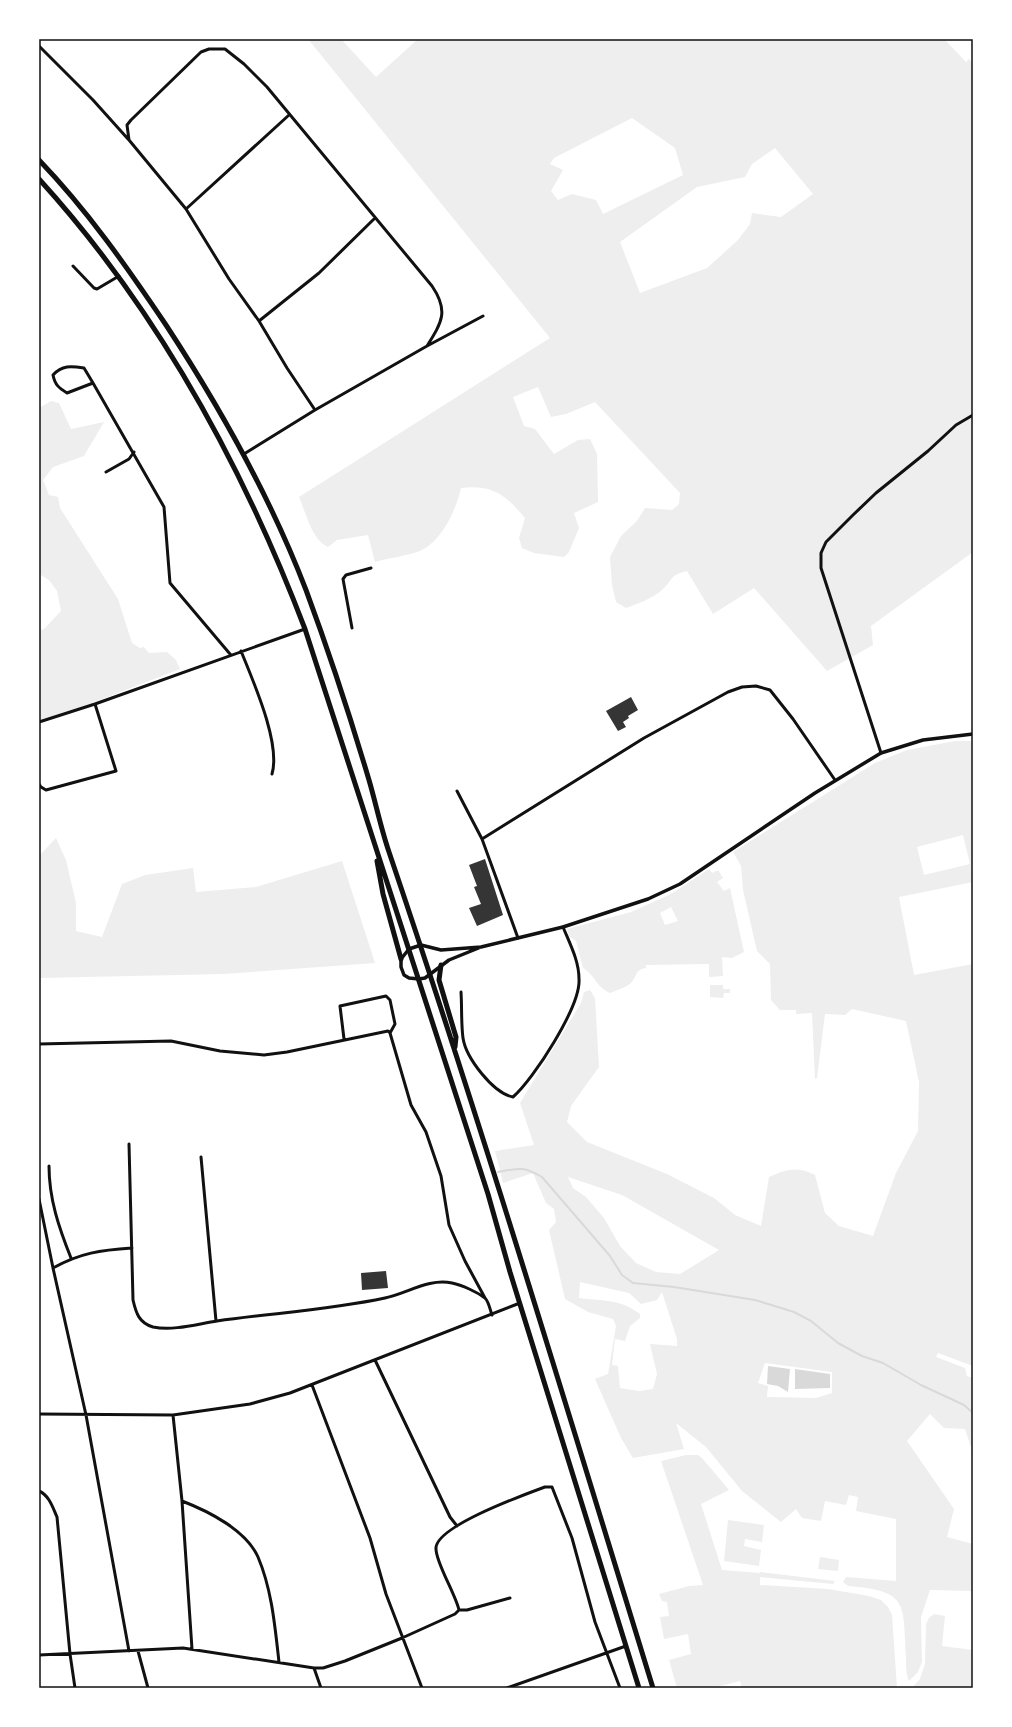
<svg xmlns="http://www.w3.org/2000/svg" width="1012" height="1727" font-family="'Fira Sans Condensed',sans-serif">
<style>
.green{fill:#eee;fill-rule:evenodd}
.water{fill:#d9d9d9}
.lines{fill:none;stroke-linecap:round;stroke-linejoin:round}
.stream{stroke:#d9d9d9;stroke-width:2}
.building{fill:#353535}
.minor{stroke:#111;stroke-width:3}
.tertiary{stroke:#111;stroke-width:3.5}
.trunk{stroke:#111;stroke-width:5}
.neatline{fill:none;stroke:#111;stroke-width:1.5}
</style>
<rect width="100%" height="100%" fill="#fff"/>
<path class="green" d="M308 39H341L376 77 418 39H948L946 41 966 62 969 59 973 63V552L871 626 873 645 827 671 754 588 713 614 687 571C668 576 675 578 663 589 652 599 639 603 626 608L616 602 612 585 610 557 621 536 637 521 645 508 672 510 679 504 680 493 595 402 566 414 551 417 538 387 513 397 524 426 535 429 554 454 578 440 590 439 597 454 598 502 574 513 579 528 569 552 564 557 534 553 522 548 519 538 525 518C506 495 492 484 461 488 456 510 442 541 420 551 406 556 389 558 375 562L368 535 337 540 328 547C312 540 306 513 299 497L550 338ZM632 118 675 148 683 175 603 214 596 200 572 194 558 200 551 191 563 170 550 164 554 158ZM775 148 813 194 781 217 752 213 750 224 738 240 707 268 640 293 620 242 697 187 745 177 752 164Z
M51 401 59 403 71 429 104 422 84 456 53 467 43 480 49 495 58 497 60 508 118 599 132 643 140 648 144 647 149 653 167 652 176 660 180 669 87 705 39 720V630L44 629 61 611 57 591 49 580 39 574V408Z
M955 741H973V882L899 897 914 975 973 964V1366L938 1353 936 1357 965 1368 967 1376 973 1378V1453L965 1429 944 1428 930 1414 907 1441 954 1509 947 1537 973 1544V1591L930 1590 921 1617 922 1662 918 1672 909 1681C906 1675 906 1665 906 1657 903 1603 909 1591 848 1586L843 1582 846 1577 896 1581V1519L856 1511 858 1497 849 1495 846 1505 825 1501 821 1521 802 1518 796 1509 781 1522 742 1491 706 1447 676 1423 684 1449 633 1458 621 1438 595 1379 608 1374 616 1326 613 1319 588 1312 565 1299 549 1230 556 1222 554 1209 546 1203 533 1173 503 1183 495 1151 534 1145 520 1103 581 1003 584 992 590 990 595 998 599 1067 571 1106 567 1122 587 1142 667 1174 714 1198 735 1215 761 1226 769 1177C787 1169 797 1166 815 1175L825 1213 839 1226 873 1236 896 1173 918 1131 919 1082 906 1021 852 1009 845 1015 825 1014 817 1078 815 1079 812 1013 796 1014V1010H780L771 1000 770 964 757 951 743 890 741 866 733 852 875 763 907 750ZM963 835 970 864 924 875 917 847ZM568 1177 622 1195 719 1250 680 1274 656 1272 636 1263 620 1246 604 1218 586 1197 573 1188ZM580 1282 629 1293 641 1304 657 1300 662 1292 677 1339V1346L650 1344 657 1374 653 1389 639 1391 620 1388 618 1366 612 1365 615 1339 625 1341 630 1326 640 1318V1314C621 1299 603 1301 579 1298ZM765 1363 832 1372V1393L816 1398 767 1397 768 1386 758 1383Z
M56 838 66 860 76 903V931L102 937 122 884 145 875 193 868 196 892 256 887 342 861 375 963 224 974 39 978V856Z
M709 869 712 873 718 870 723 878 717 882 724 891 730 888 744 952 732 958 722 957 723 976 709 977V964L646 965V968C635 969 637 977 631 983 625 988 617 990 610 993 595 986 596 976 583 968L576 941 569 936 567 929 631 912 671 894ZM671 907 678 921 665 925 660 913Z
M710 985H723V989H730V993H724L723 998 710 997Z
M686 1455H698L702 1458 729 1490 701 1504 722 1570 760 1573V1572L835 1581 833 1584 760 1577V1585L828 1589 869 1596 881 1600 888 1607 892 1615 897 1688H742L740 1681 713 1688H677L669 1660 691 1654 688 1634 664 1639 660 1617 669 1616 667 1602 662 1601 659 1594 689 1586 703 1585 661 1461Z
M728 1520 764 1525 762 1542 745 1539 744 1546 761 1550 759 1566 724 1561Z
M820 1557 839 1560 838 1571 818 1569Z
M934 1614 945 1616 942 1646 973 1650V1688H912L920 1679 925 1664 926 1624 929 1618Z"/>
<path class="water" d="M768 1366 790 1369 788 1392 778 1386 767 1384Z
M795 1369 830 1374V1388L795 1389Z"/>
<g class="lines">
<path class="stream" d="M498 1172C520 1168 523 1166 542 1177L610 1256 622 1275 633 1283 674 1287 755 1300 794 1312 811 1321 838 1343 862 1356 883 1363 921 1385 964 1405 973 1413"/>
</g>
<path class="building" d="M631 697 638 710 628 716 629 718 623 722 626 727 618 731 606 711Z
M485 859 503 915 477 926 469 908 481 904 474 887 477 886 469 865Z
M386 1271 388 1288 362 1290 361 1273Z"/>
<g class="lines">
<path class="minor" d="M39 46 93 100 128 139
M186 209 289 115
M73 266 94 288 97 289 119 276
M259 321 319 273 375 218
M93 383 67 393C59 388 55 385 53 375 62 365 71 366 84 368L93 383 164 507 170 583 230 654
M315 410 287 368 259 321 229 279 186 209 129 140 127 125 131 120 201 52 209 49H225L244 64 267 87 432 286C449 311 442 322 427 346
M244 454 315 410 427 346 483 316
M106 472 129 459 134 452
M352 628 343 579 346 575 371 568
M241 651C253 681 281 743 272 774
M39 722 95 704 305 629
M881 753 821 568V553L826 542 853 515 876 493 928 451 956 425 973 415
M39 784 41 787 46 790 116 771 95 704
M457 791 482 839 518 938
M482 839 644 738 728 692 742 687 756 686 770 690 793 719 835 780
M461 992C462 1007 461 1023 463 1038 466 1058 493 1093 513 1097 533 1080 581 1006 579 979 579 961 570 944 563 927
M390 1033 411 1105 426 1132 441 1176 449 1225 465 1261 485 1298
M344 1039 340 1006 386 996 390 1000 395 1024 390 1033
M39 1044 171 1041 220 1051 264 1055 287 1052 388 1031 390 1033
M129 1144 133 1300C136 1313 139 1323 153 1327 174 1331 197 1324 217 1321 273 1313 329 1310 385 1298 408 1293 429 1278 452 1283 462 1285 477 1292 485 1298 489 1302 490 1310 492 1315
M201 1157 216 1321
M49 1166C49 1199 59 1228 71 1258
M39 1199 53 1268 86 1415 129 1651
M53 1268C80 1253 101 1250 132 1248
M375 1360 450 1517 457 1526
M312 1385 370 1538 386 1594 422 1688
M39 1414 173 1415 250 1404 290 1393 520 1303
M173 1415 182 1501 192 1649
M39 1491C49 1495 53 1508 57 1517L70 1654 75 1688
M182 1501C208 1511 246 1530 258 1557 272 1590 275 1627 279 1662
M459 1610H467L510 1598
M138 1651 148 1688
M39 1655 183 1648 314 1668H323L345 1661 402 1638 455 1614 459 1610C455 1593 436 1563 436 1549 434 1527 526 1494 545 1487H552L572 1538 595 1622 620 1688
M314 1668 321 1688
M507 1688 626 1646"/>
<path class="tertiary" d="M481 947 449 960 425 978 419 979 409 978 404 975 401 967V959L409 949 421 945 441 950 481 947 563 927 648 899 680 884 815 793 881 753 923 740 973 734"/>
<path class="trunk" d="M39 160C87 210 127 267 166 325 221 409 270 496 306 590 329 652 350 716 369 780 376 804 381 829 389 852 483 1129 567 1409 653 1688
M39 179C158 310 242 464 305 629L488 1194 510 1272 639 1688
M377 861 383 894 401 959
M441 965 439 980 456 1037 455 1047"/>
</g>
<rect width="1012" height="1727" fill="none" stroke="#ffffff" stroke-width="80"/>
<rect x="40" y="40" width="932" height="1647" class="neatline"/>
</svg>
